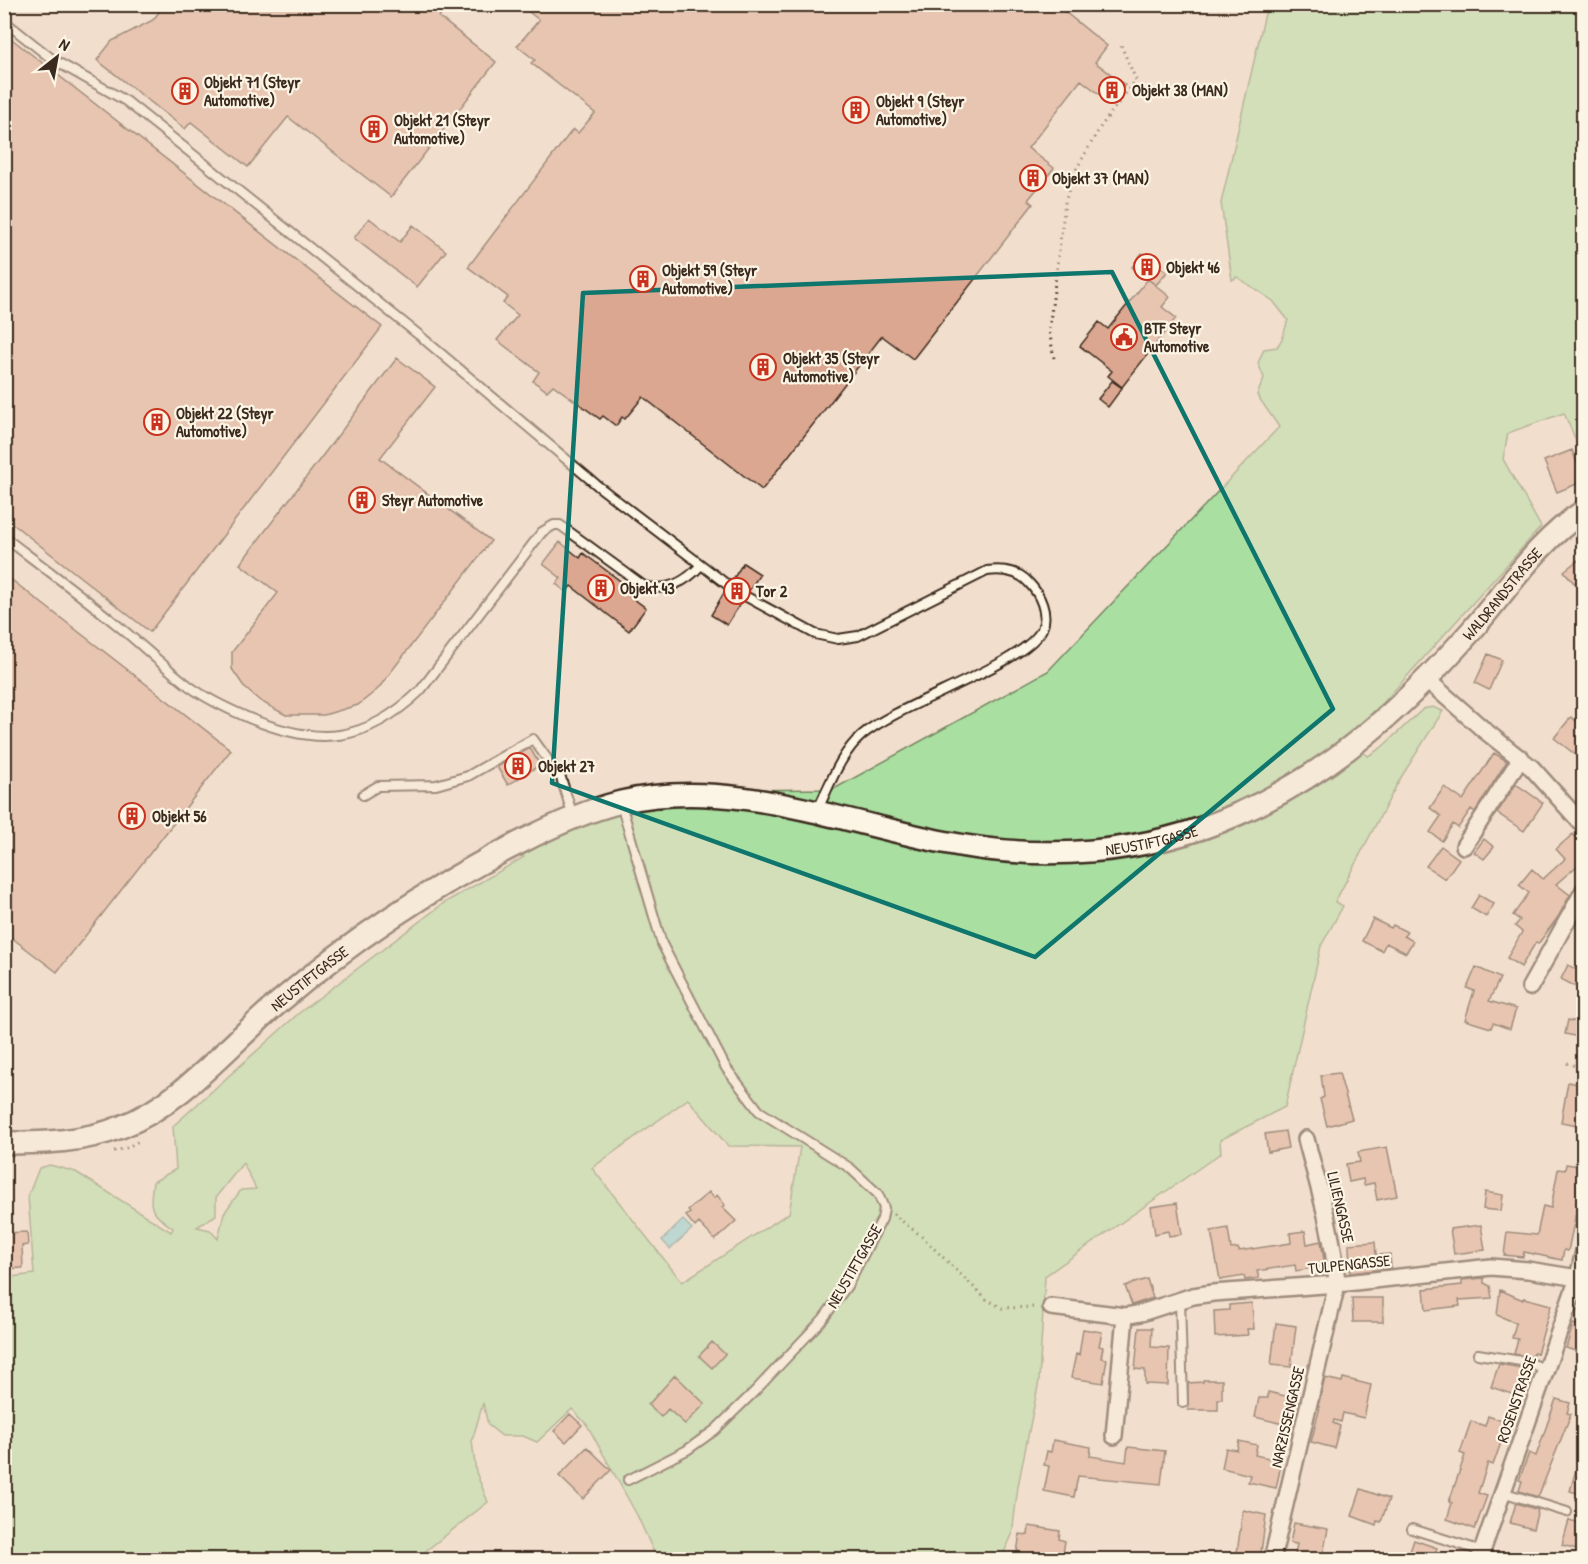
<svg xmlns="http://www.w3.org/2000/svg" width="1588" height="1564" font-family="'Patrick Hand',sans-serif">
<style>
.green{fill:#aadfa2;stroke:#728460;stroke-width:1.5;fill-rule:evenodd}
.water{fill:#7fd0d7;stroke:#648e8d;stroke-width:1.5}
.building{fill:#dba790;stroke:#3b2a1e;stroke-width:1.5}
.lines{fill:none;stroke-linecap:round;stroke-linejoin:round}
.lane-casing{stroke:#3b2a1e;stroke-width:12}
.street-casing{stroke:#3b2a1e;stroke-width:20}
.secondary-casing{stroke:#3b2a1e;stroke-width:26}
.path{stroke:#3b2a1e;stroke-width:3;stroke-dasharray:1.5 4.5;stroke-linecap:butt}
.lane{stroke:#fcf5e5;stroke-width:8}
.street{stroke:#fcf5e5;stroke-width:15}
.secondary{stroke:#fcf5e5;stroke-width:21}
.marked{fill:none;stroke:#0f766e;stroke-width:4.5;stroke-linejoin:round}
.labels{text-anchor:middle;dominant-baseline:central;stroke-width:4.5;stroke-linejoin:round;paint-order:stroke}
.poi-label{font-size:16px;font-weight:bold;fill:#3b2a1e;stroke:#fcf5e5;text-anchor:start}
.street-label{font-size:16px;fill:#3b2a1e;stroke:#fcf5e5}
</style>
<rect width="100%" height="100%" fill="#f2decc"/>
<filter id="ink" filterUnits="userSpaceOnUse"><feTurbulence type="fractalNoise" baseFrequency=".0167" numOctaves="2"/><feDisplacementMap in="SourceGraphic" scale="12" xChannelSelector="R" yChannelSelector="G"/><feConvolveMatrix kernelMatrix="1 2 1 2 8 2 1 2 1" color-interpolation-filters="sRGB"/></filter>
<g filter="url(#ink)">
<path class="green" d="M1267 5H1583V457L1564 413 1508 433 1503 459 1541 527 1384 702 1346 737 1368 756 1381 748 1423 709 1432 707 1443 711 1400 779 1335 902 1343 906 1321 946 1285 1107 1220 1140 1221 1153 1045 1276 1039 1381 1018 1486 1012 1535 1001 1559H657L637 1515 587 1425 572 1409 537 1442 523 1436H502L488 1425 483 1403 472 1441 476 1472 488 1502 418 1557V1559H5L4 1278 34 1274 28 1196 39 1168 50 1165 76 1172 171 1232 173 1228C149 1211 149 1210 153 1182L176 1169 173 1126 299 1013 444 903 524 857 502 844 623 791 834 789 1048 671 1279 427 1257 395 1264 378 1258 363 1264 349 1277 347 1282 339 1288 320 1273 301 1237 277 1232 280 1221 203ZM688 1099 728 1146 800 1147 789 1213 682 1282 592 1168ZM243 1163 256 1189 241 1190 224 1213 218 1239 210 1230 197 1227 216 1215V1197Z"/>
<path class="water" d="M683 1220 692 1229 670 1249 662 1240Z"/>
<path class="building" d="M165 4H448L439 17 496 62 391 197 288 117 248 167 191 122 185 129 97 60 112 41 153 20Z
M519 4H1055L1107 46 1095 62 1125 85 1111 103 1081 80 1028 148 1054 168 1028 200 1033 204 913 359 882 336 762 490 643 397 625 419 622 417 616 426 603 416 600 419 553 385 547 391 533 381 539 372 497 340 518 315 503 303 508 297 468 267 573 129 578 133 595 113 531 63 535 60 517 46 539 20Z
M4 33 382 327 150 632 4 517Z
M369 218 400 242 413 225 446 251 417 287 354 238Z
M1142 253 1167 272 1156 285 1132 267Z
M1148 279 1170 297 1162 307 1176 318 1122 387 1108 376 1112 371 1080 346 1099 322 1108 329Z
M397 358 435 387 380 458 491 541 378 689 358 705 324 715H286L260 701 245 688 232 669V652L278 593 240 564Z
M1112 381 1122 388 1108 407 1098 399Z
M1572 450 1584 481 1557 492 1544 461Z
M560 542 580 558 583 553 631 589 627 594 646 608 629 631 571 586 566 592 556 584 561 578 543 564Z
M1578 560 1584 568V576L1574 583 1564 571Z
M743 563 760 574 749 591 744 590 740 593 739 597 742 601 727 625 711 615 725 591 731 592 734 589 735 584 732 581Z
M4 574 231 750 57 972 4 932Z
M1488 654 1502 660 1489 690 1475 683Z
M1571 717 1584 727V748L1577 756 1554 738Z
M530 748 540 765 508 785 497 767Z
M1494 753 1507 761 1475 812 1471 809 1458 828 1453 824 1442 841 1430 832 1441 816 1430 808 1444 787 1463 800Z
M1516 784 1543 803 1524 831 1497 813Z
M1573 834 1584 846V860L1556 884 1570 895 1558 917 1538 944 1536 942 1521 967 1507 958 1522 932 1515 926 1520 920 1513 915 1529 893 1519 885 1532 869 1543 879 1565 859 1556 849Z
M1484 839 1494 847 1484 859 1474 852Z
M1441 846 1459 859 1445 879 1426 866Z
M1479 895 1494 904 1486 917 1471 908Z
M1373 919 1391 928 1393 925 1407 932 1404 936 1413 941 1406 953 1386 943 1382 951 1362 941Z
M1568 965 1584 973V991L1561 979Z
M1476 967 1500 978 1489 1001 1516 1009 1510 1029 1493 1023 1491 1028 1465 1020 1474 991 1467 988Z
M1568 1020 1582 1023 1579 1037 1565 1034Z
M1339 1073 1352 1119 1327 1126 1320 1099 1324 1097 1321 1075Z
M1568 1082 1584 1085V1126L1561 1122Z
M1285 1131 1288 1148 1268 1152 1265 1134Z
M1387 1147 1397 1196 1377 1200 1374 1183 1364 1185 1363 1179 1349 1182 1346 1164 1360 1162 1358 1152Z
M1566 1164 1584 1167V1175L1568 1251 1564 1250 1562 1260 1524 1252 1523 1257 1504 1255 1507 1232 1537 1235 1543 1206 1551 1208 1558 1169 1565 1170Z
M709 1192 714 1198 717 1195 725 1205 722 1207 736 1221 715 1240 699 1223 695 1227 686 1216 690 1213 688 1210Z
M1485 1192 1503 1195 1501 1211 1483 1209Z
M1177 1203 1182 1234 1169 1236 1168 1231 1155 1234 1151 1207Z
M1481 1225 1485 1250 1454 1254 1450 1229Z
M1228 1228 1231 1249 1238 1248 1239 1251 1291 1243 1290 1233 1305 1231 1307 1244 1321 1241 1325 1266 1296 1271 1295 1265 1257 1271 1259 1278 1245 1280 1244 1276 1220 1280 1211 1231Z
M27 1232 28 1245 22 1246 23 1268 4 1269V1233Z
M1375 1242 1376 1255 1390 1254 1391 1268 1350 1273 1349 1244Z
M1484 1278V1283L1490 1286 1492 1298 1459 1300 1460 1306 1426 1310 1424 1289 1462 1285V1280Z
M1147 1279 1153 1298 1132 1305 1125 1286Z
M1500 1290 1523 1300 1524 1298 1551 1305 1537 1354 1534 1353 1532 1357 1514 1354 1518 1339 1512 1338 1516 1323 1497 1315Z
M1352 1298H1383V1322H1353Z
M1252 1303 1254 1329H1247L1248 1335 1215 1337 1214 1311 1229 1310V1305Z
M1276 1323 1296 1326 1291 1367 1271 1365Z
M1573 1324 1584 1327V1354L1566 1348Z
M1139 1328H1152L1151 1347 1169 1348 1168 1385 1145 1384V1370L1135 1369Z
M1083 1329 1102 1332 1099 1346 1103 1347 1101 1358 1107 1359 1103 1383 1071 1378 1076 1354 1079 1355Z
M712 1342 725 1354 712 1368 699 1356Z
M1499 1364 1528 1369 1518 1396 1491 1387Z
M675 1375 705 1404 685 1424 668 1409 661 1417 648 1405Z
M1325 1378 1342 1382 1343 1378 1371 1385 1364 1418 1343 1413 1341 1422 1334 1420 1333 1423 1340 1426 1334 1448 1311 1442 1320 1407 1318 1406Z
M1203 1380H1222V1399H1218V1410H1188V1383L1203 1382Z
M1268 1392 1290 1397 1283 1424 1255 1417 1259 1398H1268Z
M1556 1399 1570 1403 1567 1413 1571 1414 1538 1497 1519 1491 1522 1481 1519 1480 1529 1453 1536 1456Z
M570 1414 582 1425 566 1442 554 1431Z
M1488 1416 1508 1423 1493 1465 1488 1463 1478 1493 1487 1496 1475 1529 1447 1519 1452 1503 1449 1502 1465 1455 1460 1453 1471 1421 1485 1426Z
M1053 1440 1091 1447 1090 1456 1126 1462 1128 1447 1165 1451 1161 1484 1078 1476 1074 1497 1044 1491 1049 1466 1044 1465 1047 1451 1051 1452Z
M1239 1441 1257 1445 1255 1455 1273 1459 1272 1463 1281 1465 1276 1488 1248 1482 1250 1475 1222 1468 1226 1448 1237 1450Z
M587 1447 611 1470 583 1499 559 1476Z
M1580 1455 1584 1456V1495L1570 1491Z
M1361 1489 1389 1499 1381 1522 1377 1521 1376 1525 1352 1516Z
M1516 1503 1538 1510 1533 1529 1510 1523Z
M1243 1510 1266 1515 1260 1560H1236Z
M1569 1520 1584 1524V1551L1562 1545Z
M1294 1523 1328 1529 1322 1560H1294L1297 1544 1290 1543Z
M1029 1526 1060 1531 1059 1539 1065 1541 1062 1560H1024L1025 1553 1017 1552 1020 1534 1028 1535Z
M1414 1540 1437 1548 1432 1560H1407Z"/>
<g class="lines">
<defs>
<path id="lane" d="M4 21 52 59 126 101 419 335 598 486 729 586
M4 537C42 566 80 594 116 624 141 644 164 667 189 686 208 700 228 709 249 718 318 747 365 743 420 691L542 532 554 525H560L644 586C666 592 686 582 701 565
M745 596 815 634 838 639 858 636 987 571C1002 569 1019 571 1029 583 1040 594 1049 614 1042 629 1025 665 899 703 862 735 841 753 830 784 818 809
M363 795 378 786 436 785 468 776 533 739 561 778 573 816
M621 804 662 944 726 1068 759 1111 850 1168 878 1194 884 1208 882 1219 847 1286 823 1319 756 1390 715 1430 687 1450 628 1480
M1180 1300 1183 1403
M1478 1354 1527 1362 1546 1369
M1502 1492 1567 1512
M1412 1529 1482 1551"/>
<path id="street" d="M1426 679 1484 730 1532 768 1584 826
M1464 846 1521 758
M1530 987 1584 890
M1051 1307 1125 1316 1141 1313 1193 1296 1213 1293 1337 1284 1491 1267 1528 1270 1578 1278
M1114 1436 1125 1316
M1272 1560 1337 1284C1334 1235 1318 1186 1306 1139
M1479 1560 1578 1278 1584 1251"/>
<g id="secondary">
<path id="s1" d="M4 1143C44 1143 84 1142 121 1127 183 1103 227 1046 277 1004 351 941 433 886 519 843 552 826 585 811 621 802 728 777 839 821 943 842 1042 862 1145 855 1238 814 1332 773 1404 707 1472 630 1507 590 1538 541 1584 511"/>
</g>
</defs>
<use href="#lane" class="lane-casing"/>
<use href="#street" class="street-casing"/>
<use href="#secondary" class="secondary-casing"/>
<path class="path" d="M1054 358 1049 330 1065 203 1073 175 1101 126 1136 80 1120 43
M1567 1063 1584 1069
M114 1151 126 1148 139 1141
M893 1214 920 1235 986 1299 1002 1308 1037 1307"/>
<use href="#lane" class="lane"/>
<use href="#street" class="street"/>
<use href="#secondary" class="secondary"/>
</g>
</g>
<path d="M0 0H1588V1564H0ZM1112 272 1333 709 1035 957 552 783 583 293Z" fill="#f2decc" fill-opacity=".55" fill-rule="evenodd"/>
<path class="marked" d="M1112 272 1333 709 1035 957 552 783 583 293Z"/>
<defs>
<symbol id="building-ring" viewBox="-11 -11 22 22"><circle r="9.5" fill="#fcf5e5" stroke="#c8321e" stroke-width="1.5"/><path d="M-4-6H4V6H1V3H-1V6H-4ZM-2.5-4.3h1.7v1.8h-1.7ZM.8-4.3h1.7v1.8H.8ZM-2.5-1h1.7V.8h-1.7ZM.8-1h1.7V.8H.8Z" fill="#c8321e"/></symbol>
<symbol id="civic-ring" viewBox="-11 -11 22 22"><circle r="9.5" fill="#fcf5e5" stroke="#c8321e" stroke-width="1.5"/><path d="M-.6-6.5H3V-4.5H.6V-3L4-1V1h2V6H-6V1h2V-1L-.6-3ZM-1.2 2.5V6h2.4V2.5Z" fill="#c8321e"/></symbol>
</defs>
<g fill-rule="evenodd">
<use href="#building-ring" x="1097" y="75" width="30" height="30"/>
<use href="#building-ring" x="170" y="76" width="30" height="30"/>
<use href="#building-ring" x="841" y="95" width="30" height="30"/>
<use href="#building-ring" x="359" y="114" width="30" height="30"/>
<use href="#building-ring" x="1018" y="163" width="30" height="30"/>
<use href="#building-ring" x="1132" y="252" width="30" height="30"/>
<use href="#building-ring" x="628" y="264" width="30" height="30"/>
<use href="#civic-ring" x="1109" y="322" width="30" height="30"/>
<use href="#building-ring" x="748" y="352" width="30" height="30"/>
<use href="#building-ring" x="142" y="407" width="30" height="30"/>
<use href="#building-ring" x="347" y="485" width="30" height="30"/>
<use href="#building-ring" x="586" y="573" width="30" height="30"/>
<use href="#building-ring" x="722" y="576" width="30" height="30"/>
<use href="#building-ring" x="503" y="751" width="30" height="30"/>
<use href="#building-ring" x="117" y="801" width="30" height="30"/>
</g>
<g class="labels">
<g class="poi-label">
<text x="204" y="82">Objekt 71 (Steyr<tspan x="204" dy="18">Automotive)</tspan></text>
<text x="1132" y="90">Objekt 38 (MAN)</text>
<text x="876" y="101">Objekt 9 (Steyr<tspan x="876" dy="18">Automotive)</tspan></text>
<text x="394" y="120">Objekt 21 (Steyr<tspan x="394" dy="18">Automotive)</tspan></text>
<text x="1052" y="178">Objekt 37 (MAN)</text>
<text x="1166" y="267">Objekt 46</text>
<text x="662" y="270">Objekt 59 (Steyr<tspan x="662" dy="18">Automotive)</tspan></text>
<text x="1144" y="328">BTF Steyr<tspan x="1144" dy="18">Automotive</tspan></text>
<text x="783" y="358">Objekt 35 (Steyr<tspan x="783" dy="18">Automotive)</tspan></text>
<text x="176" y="413">Objekt 22 (Steyr<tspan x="176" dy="18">Automotive)</tspan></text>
<text x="382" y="500">Steyr Automotive</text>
<text x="620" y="588">Objekt 43</text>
<text x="756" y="591">Tor 2</text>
<text x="538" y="766">Objekt 27</text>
<text x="152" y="816">Objekt 56</text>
</g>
<g class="street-label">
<text stroke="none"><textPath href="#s1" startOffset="1696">WALDRANDSTRASSE</textPath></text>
<text stroke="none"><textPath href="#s1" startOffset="1258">NEUSTIFTGASSE</textPath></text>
<text stroke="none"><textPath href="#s1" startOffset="360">NEUSTIFTGASSE</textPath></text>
<text transform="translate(1341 1207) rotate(77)">LILIENGASSE</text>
<text transform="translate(1349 1264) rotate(-6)">TULPENGASSE</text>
<text transform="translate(854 1266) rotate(-60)">NEUSTIFTGASSE</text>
<text transform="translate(1516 1399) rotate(-71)">ROSENSTRASSE</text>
<text transform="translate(1287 1417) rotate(-77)">NARZISSENGASSE</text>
</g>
</g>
<rect width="1588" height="1564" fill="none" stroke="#fcf5e5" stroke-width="24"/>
<rect x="12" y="12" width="1564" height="1540" fill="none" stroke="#3b2a1e" stroke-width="2" filter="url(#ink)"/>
<g transform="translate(57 57) rotate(31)" stroke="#fcf5e5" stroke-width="4.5" paint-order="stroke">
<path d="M0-4.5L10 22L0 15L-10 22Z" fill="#3b2a1e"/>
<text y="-9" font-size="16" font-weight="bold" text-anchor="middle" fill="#3b2a1e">N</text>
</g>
</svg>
